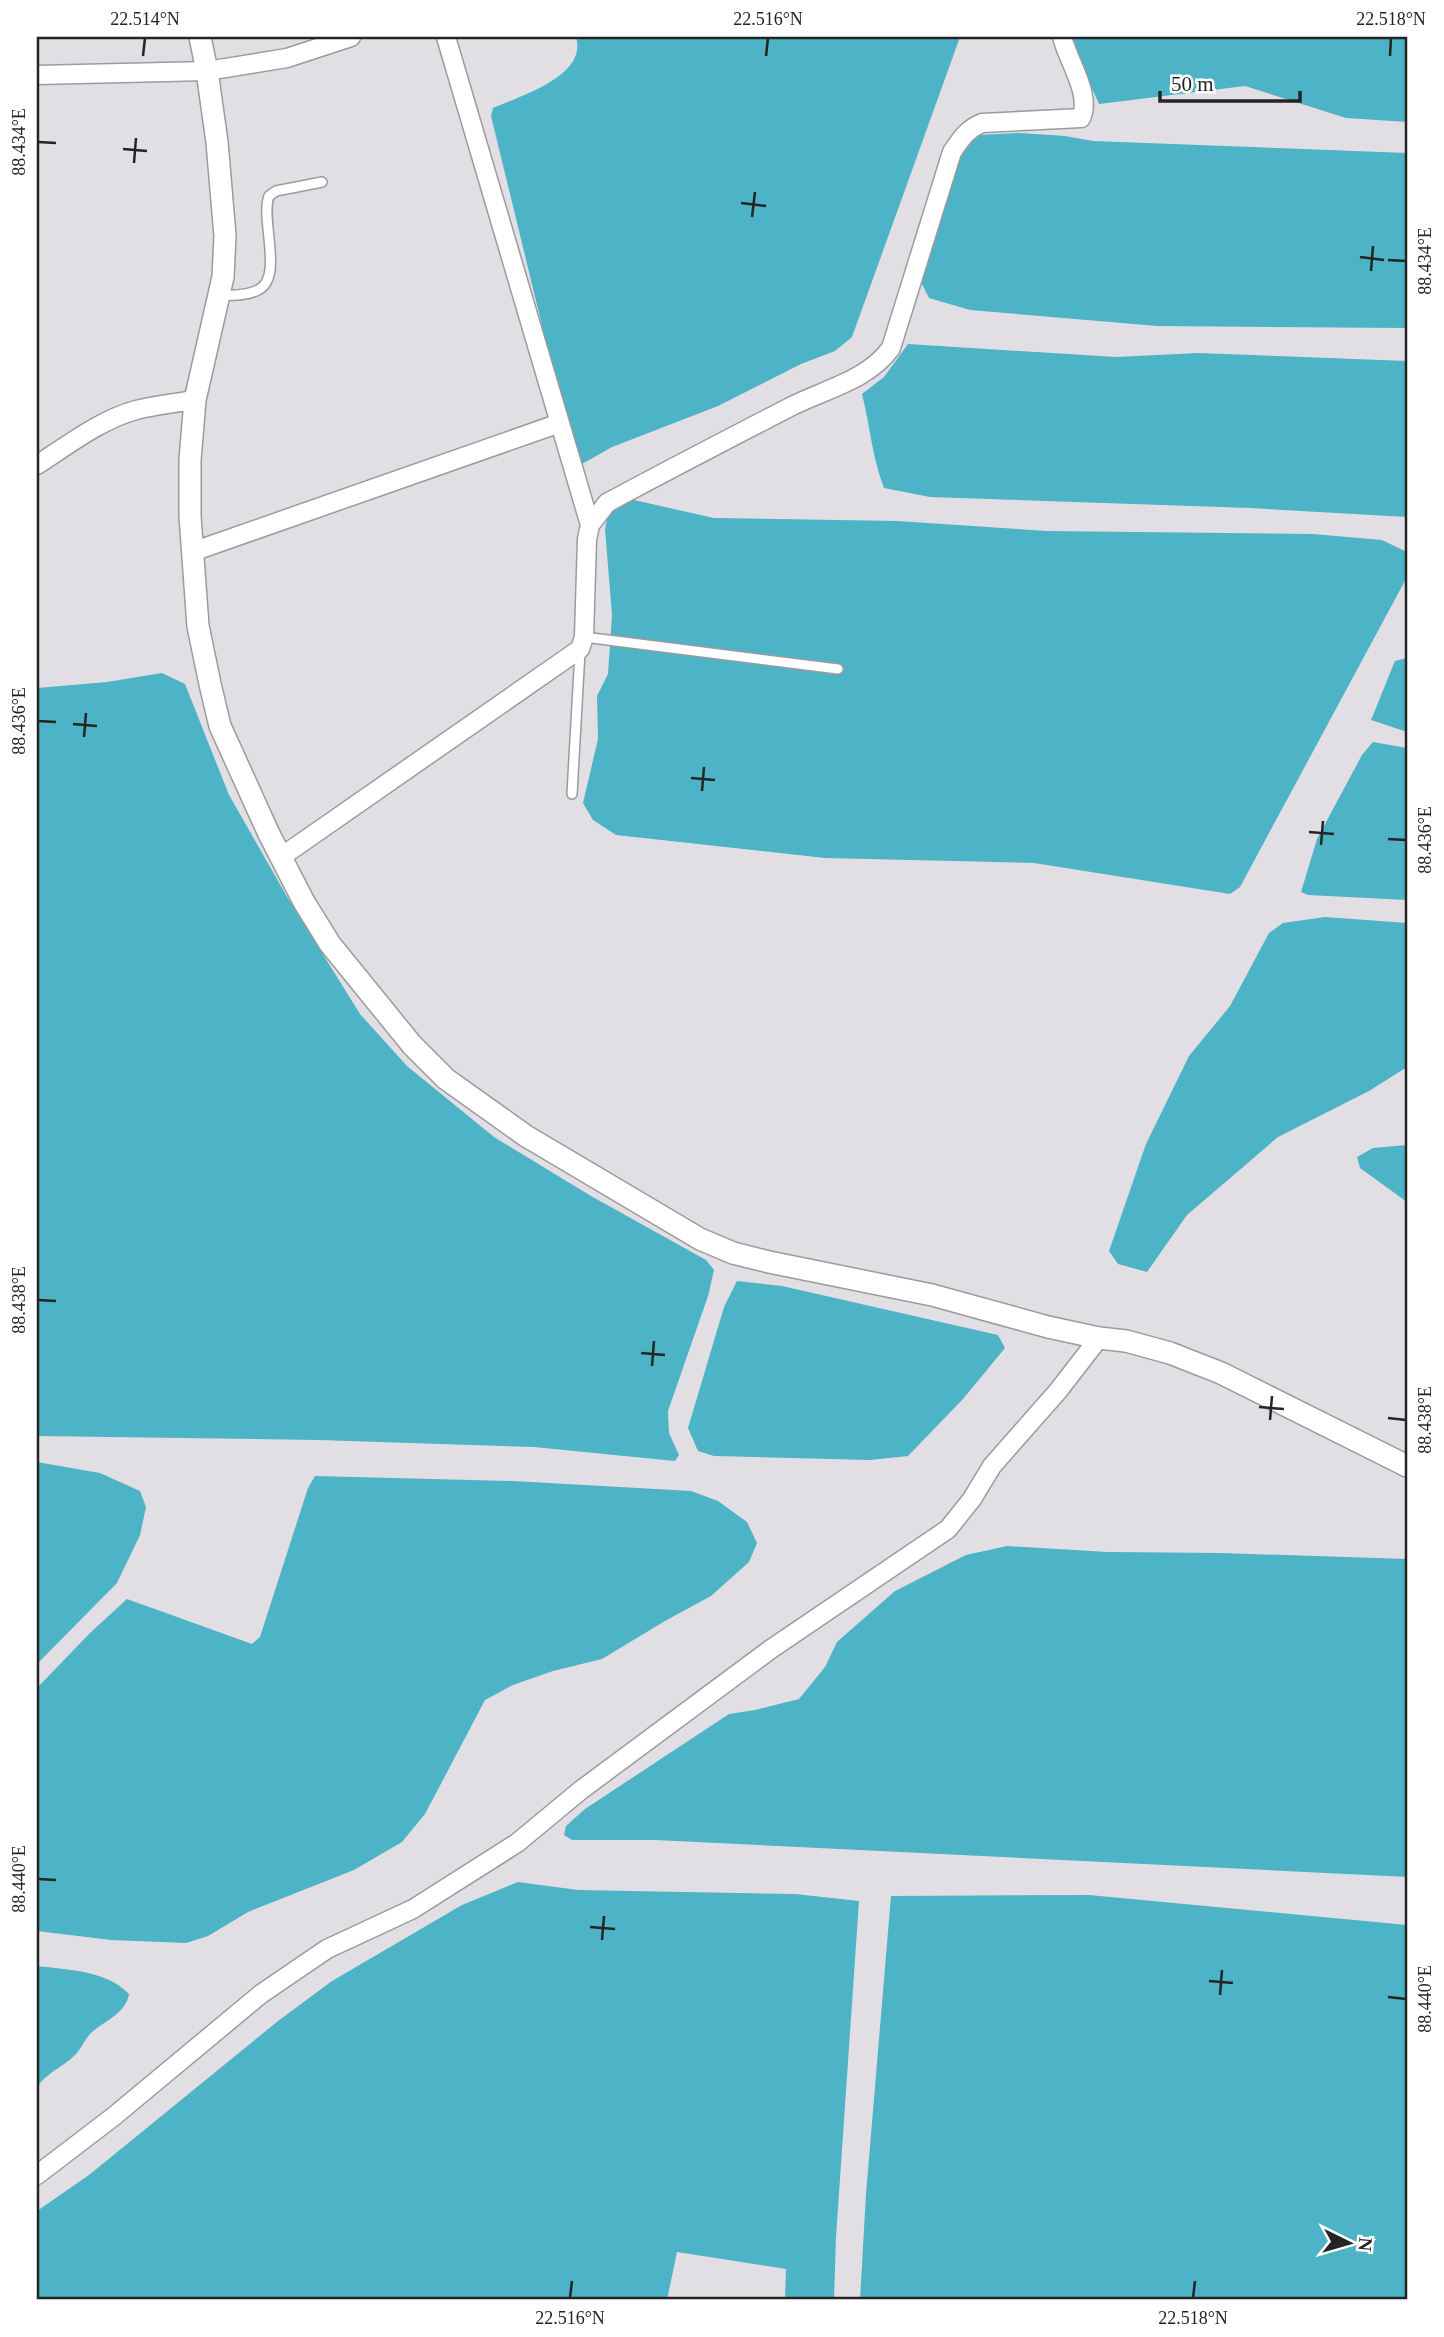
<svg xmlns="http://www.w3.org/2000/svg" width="1444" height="2337" font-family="Georgia,serif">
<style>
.water{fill:#4db3c6}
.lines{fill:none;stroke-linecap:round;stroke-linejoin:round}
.service-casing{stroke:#9c9a9d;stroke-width:12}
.minor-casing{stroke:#9c9a9d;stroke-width:21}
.tertiary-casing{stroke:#9c9a9d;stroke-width:24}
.service{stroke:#fff;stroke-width:9}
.minor{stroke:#fff;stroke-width:18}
.tertiary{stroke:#fff;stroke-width:21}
.ticks{fill:none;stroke:#252425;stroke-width:2.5}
.neatline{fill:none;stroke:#252425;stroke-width:2.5}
.ticks-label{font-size:18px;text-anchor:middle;fill:#252425}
</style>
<rect width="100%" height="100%" fill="#e1dfe3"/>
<path class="water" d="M576 37H960L852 337 835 351 801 364 718 406 612 447 582 464 548 350 491 116 493 108C520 96 588 76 576 37Z
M1072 37H1407V122L1346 118 1245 86 1099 104 1072 43Z
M1020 133 1065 136 1093 141 1407 153V328L1157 326 970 310 929 298 921 282 964 147 979 135Z
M908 344 1116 357 1198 353 1407 361V517L1250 508 930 497 884 488C872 458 870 425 862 394L884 377Z
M625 498 714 518 897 521 1047 531 1313 534 1382 540 1407 552V577L1240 887 1230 894 1034 863 825 858 616 835 593 820 583 803 598 739 597 696 608 674 612 615 605 529 610 507Z
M1407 658V732L1371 720 1395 661Z
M162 673 185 684 229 795 286 895 360 1014 407 1066 494 1137 591 1196 706 1260 714 1270 708 1296 668 1411 669 1433 679 1455 675 1461 534 1447 318 1440 37 1436V688L107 682Z
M1373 742 1407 748V900L1308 895 1301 892 1317 839 1362 755Z
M1325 917 1407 923V1067L1369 1091 1278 1137 1187 1215 1147 1272 1118 1264 1109 1251 1146 1144 1189 1056 1230 1006 1269 933 1283 923Z
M1407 1145V1202L1360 1168 1357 1157 1373 1148Z
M737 1281 782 1286 998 1335 1005 1348 963 1399 908 1456 870 1460 714 1456 698 1451 688 1428 724 1307Z
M37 1462 100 1473 140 1491 146 1507 140 1535 117 1583 37 1664Z
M315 1476 513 1481 691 1491 718 1501 747 1522 757 1543 749 1562 711 1596 665 1621 602 1659 553 1671 513 1685 485 1700 425 1814 402 1842 354 1870 248 1912 208 1936 186 1943 111 1940 37 1931V1688L90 1633 127 1599 252 1644 260 1637 308 1488Z
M1007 1546 1108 1552 1220 1553 1407 1559V1877L655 1840H572L564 1835 566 1826 585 1809 729 1714 755 1710 799 1699 825 1667 837 1642 895 1591 966 1555Z
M518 1882 578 1890 795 1894 859 1901 836 2237 834 2300H785L786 2269 677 2252 667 2300H37V2211L89 2175 278 2021 332 1981 462 1905Z
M1089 1895 1407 1925V2300H860L866 2194 891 1896Z
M37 1966C68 1970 106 1970 129 1994 126 2013 105 2021 92 2032 85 2038 82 2048 75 2055 62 2068 50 2070 37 2087Z"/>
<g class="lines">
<defs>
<path id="service" d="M220 296C232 295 247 296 258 290 284 278 260 219 269 196L276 191 322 182
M584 637 838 669
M572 794 580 651"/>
<path id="minor" d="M446 37 590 525
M37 75 207 71 287 58 351 37
M37 465C68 445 100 420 136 410 155 405 175 403 195 400
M192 552 560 423
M281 857 580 649 584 637 587 539 590 525 607 503C668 470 730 438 792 406 826 389 868 380 891 348L952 152C961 139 967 129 982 123L1081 118C1092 95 1068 61 1062 37
M37 2175 113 2117 261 1994 327 1949 413 1909 517 1843 581 1790 771 1649 948 1529 972 1499 992 1466 1058 1391 1099 1338"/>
<path id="tertiary" d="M200 37 207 71 217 142 225 236 223 277 195 400 190 460V516L198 626 210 684 220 726 269 834 304 902 330 944 412 1045 446 1079 526 1136 700 1239 733 1253 769 1262 932 1295 1048 1327 1099 1338 1126 1341 1170 1353 1221 1373 1407 1466"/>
</defs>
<use href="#service" class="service-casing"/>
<use href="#minor" class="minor-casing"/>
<use href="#tertiary" class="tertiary-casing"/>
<use href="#service" class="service"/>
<use href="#minor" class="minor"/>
<use href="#tertiary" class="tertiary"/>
</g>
<path class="ticks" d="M143 56 145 38M766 56 768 38M1390 56 1391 38M38 142 56 143M123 149 147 151M134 163 136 138M741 203 766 206M752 217 755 192M1360 257 1384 260M1388 260 1406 261M1371 271 1373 246M38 721 56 722M73 724 97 726M84 737 86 713M691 778 715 780M702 791 704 767M1309 832 1334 834M1388 839 1406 840M1321 845 1323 821M38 1300 56 1301M641 1353 665 1355M652 1366 654 1341M1259 1407 1284 1409M1388 1418 1406 1420M1270 1420 1272 1396M38 1879 56 1880M590 1927 615 1929M602 1940 604 1916M1209 1981 1233 1983M1220 1995 1222 1970M1388 1997 1406 1999M570 2298 572 2281M1193 2298 1195 2281"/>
<rect width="1444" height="2337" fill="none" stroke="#ffffff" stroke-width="77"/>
<g transform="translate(1349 2243) rotate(95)" stroke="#ffffff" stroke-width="5" paint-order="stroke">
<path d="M0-5L12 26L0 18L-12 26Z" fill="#252425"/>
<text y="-10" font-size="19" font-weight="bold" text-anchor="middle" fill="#252425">N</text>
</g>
<path d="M1160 91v10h140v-10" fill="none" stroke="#252425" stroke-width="3.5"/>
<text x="1171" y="91" font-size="21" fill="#252425" stroke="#ffffff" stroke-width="5" paint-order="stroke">50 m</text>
<rect x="38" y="38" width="1368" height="2260" class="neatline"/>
<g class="ticks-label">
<text x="145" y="25">22.514°N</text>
<text x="768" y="25">22.516°N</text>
<text x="1391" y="25">22.518°N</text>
<text transform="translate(19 142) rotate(-90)" y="6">88.434°E</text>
<text transform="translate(1425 261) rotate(-90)" y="6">88.434°E</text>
<text transform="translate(19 721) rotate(-90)" y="6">88.436°E</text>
<text transform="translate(1425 840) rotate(-90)" y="6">88.436°E</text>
<text transform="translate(19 1300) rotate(-90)" y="6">88.438°E</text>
<text transform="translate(1425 1420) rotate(-90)" y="6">88.438°E</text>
<text transform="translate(19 1879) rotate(-90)" y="6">88.440°E</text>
<text transform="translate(1425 1999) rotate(-90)" y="6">88.440°E</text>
<text x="570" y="2324">22.516°N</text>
<text x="1193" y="2324">22.518°N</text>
</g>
</svg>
